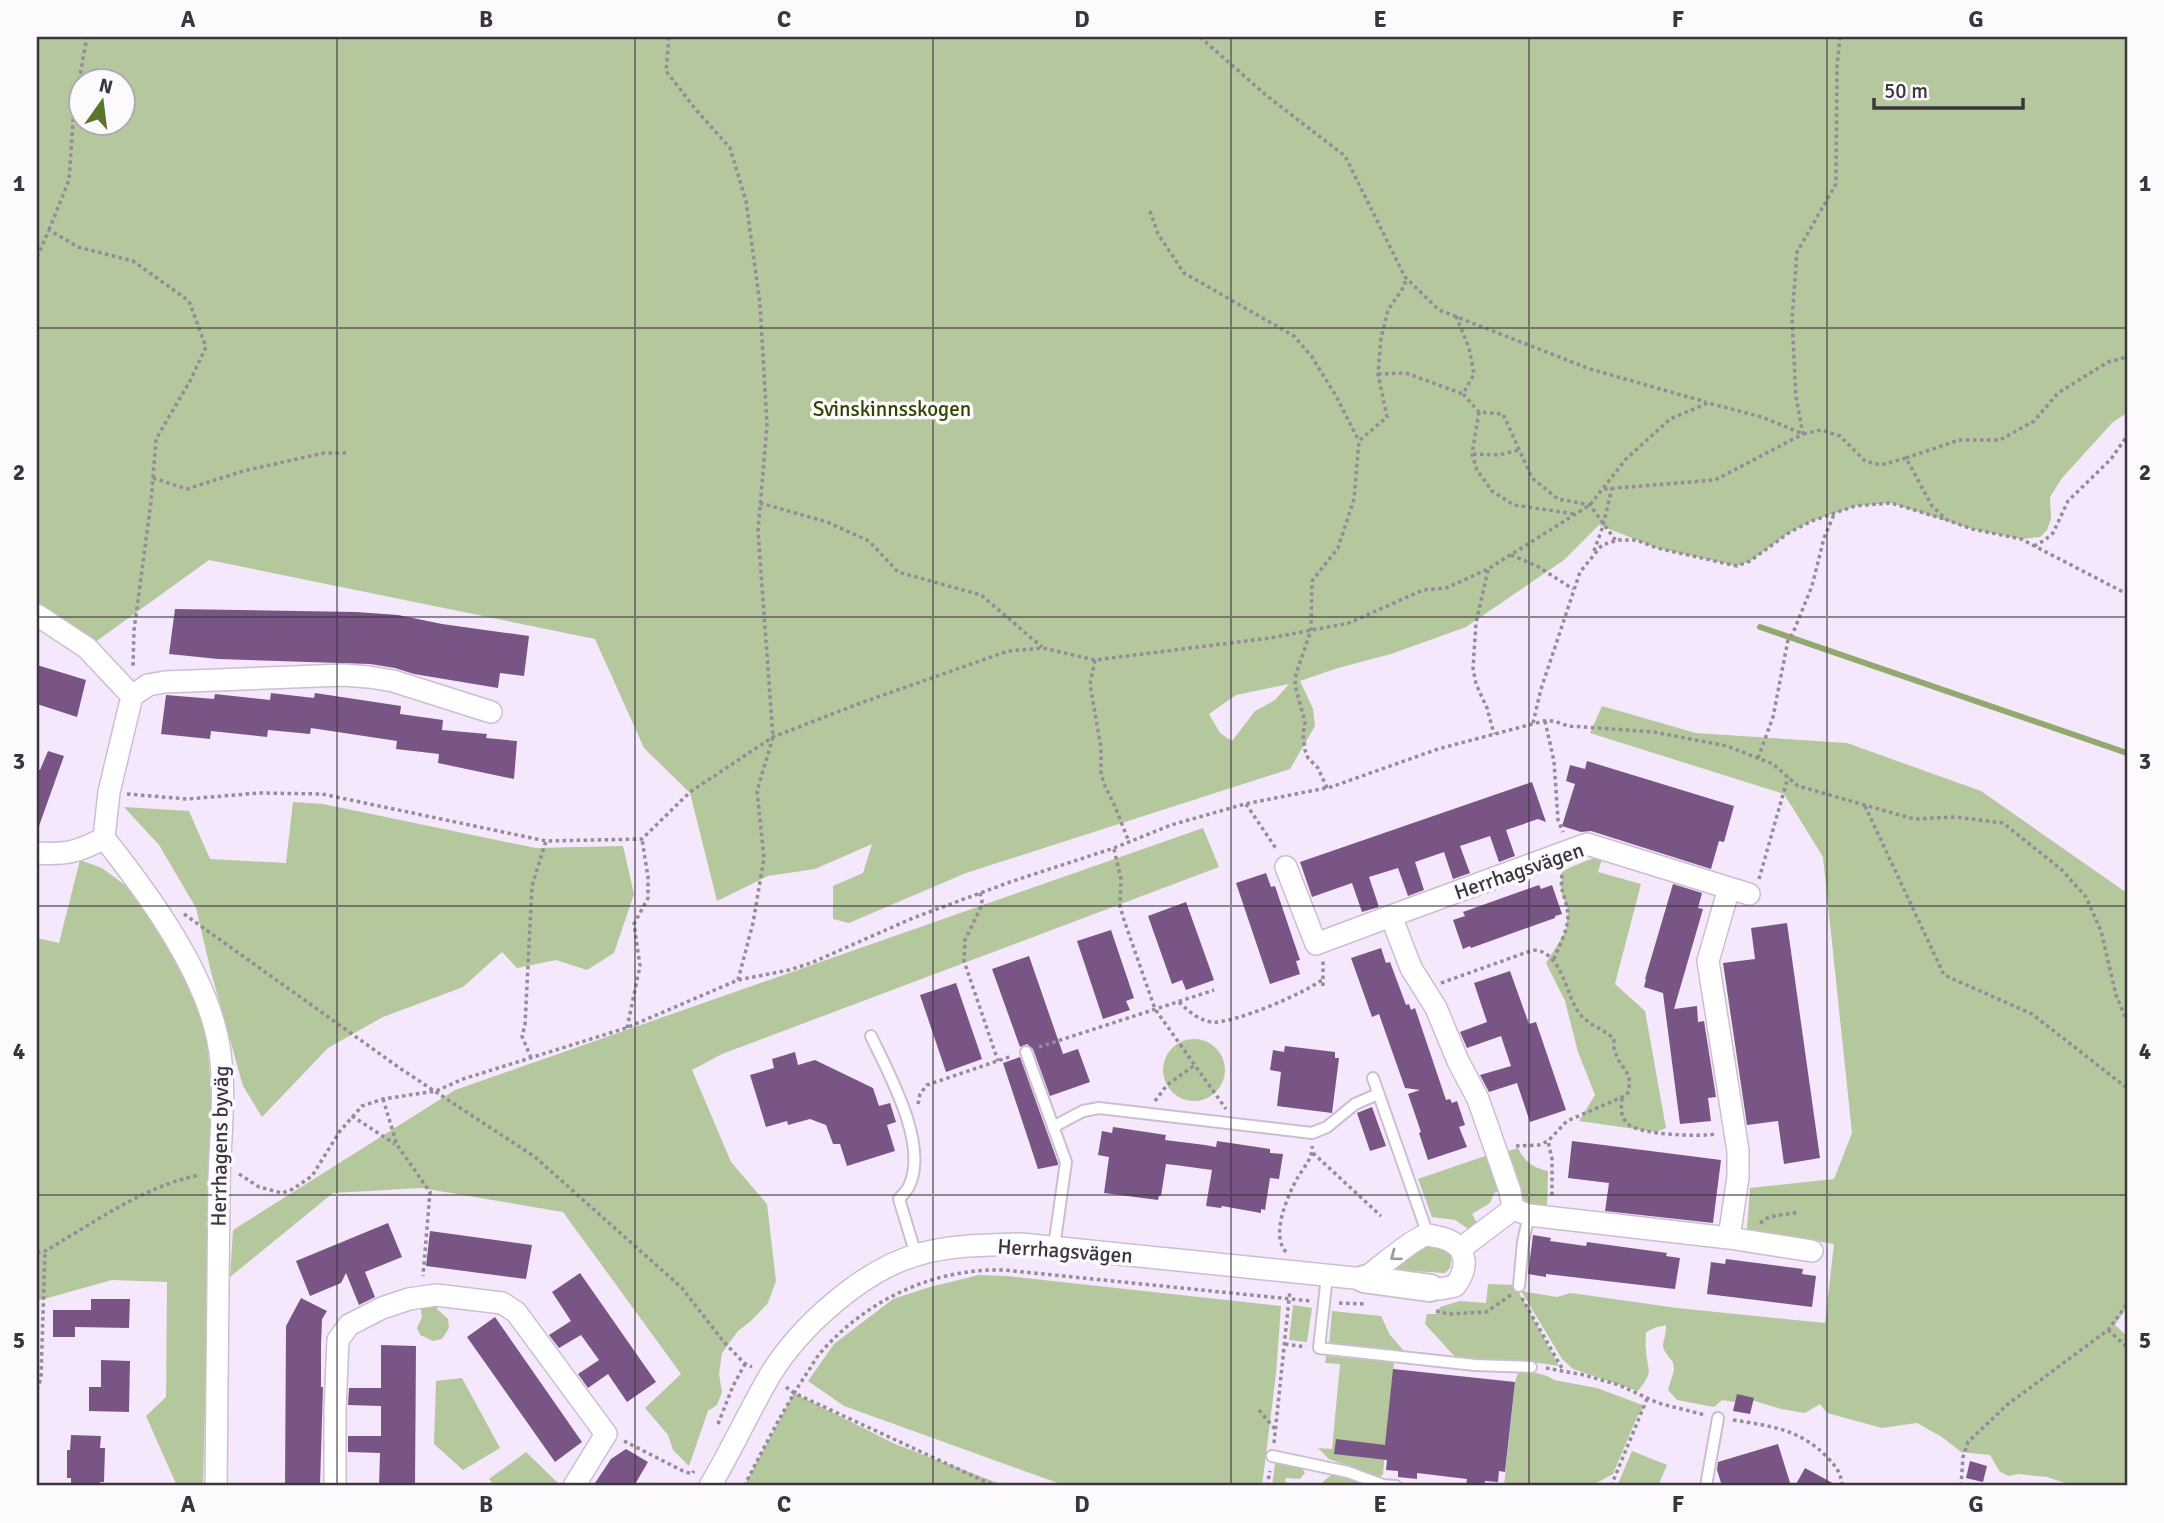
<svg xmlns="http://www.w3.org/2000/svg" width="2164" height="1523" font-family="Signika,sans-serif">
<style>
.green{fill:#b5c79d;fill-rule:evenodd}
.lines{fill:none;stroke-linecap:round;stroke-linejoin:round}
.stream{stroke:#91a86e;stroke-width:6}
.building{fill:#795585}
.service-casing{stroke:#ccbed1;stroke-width:14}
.minor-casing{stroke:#ccbed1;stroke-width:24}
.tertiary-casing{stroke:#ccbed1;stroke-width:30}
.path{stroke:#958b99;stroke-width:3.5;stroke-dasharray:3.5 3.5;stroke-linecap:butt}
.service{stroke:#fff;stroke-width:10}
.minor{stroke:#fff;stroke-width:21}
.tertiary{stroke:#fff;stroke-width:26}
.oneway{stroke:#9d9a9e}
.grid{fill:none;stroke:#3b353d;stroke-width:2;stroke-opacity:0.55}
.labels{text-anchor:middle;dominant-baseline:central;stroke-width:7;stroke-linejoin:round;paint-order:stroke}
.park-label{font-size:21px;fill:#304400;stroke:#fdfafe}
.street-label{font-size:21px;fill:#3b353d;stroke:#fdfafe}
.neatline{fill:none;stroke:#3b353d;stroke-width:2.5}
.grid-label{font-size:23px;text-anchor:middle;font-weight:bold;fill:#3b353d}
</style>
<rect width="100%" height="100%" fill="#f6e8fc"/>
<path class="green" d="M37 37H2127V413L2113 422 2062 478 2050 497 2051 519 2047 530 2040 537 2021 539 1972 529 1891 503 1855 506 1812 521 1790 532 1750 561 1737 566 1657 548 1599 525 1564 560 1466 627 1391 654 1338 668 1300 681 1313 709 1315 726 1290 769 966 873 849 923 833 919V886L863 873 872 844 815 869 768 876 717 901 690 793 644 748 595 639 209 560 87 648 37 615ZM80 80H122V122H80ZM1289 684 1275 700 1255 711 1232 741 1220 733 1209 714 1236 695Z
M1602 706 1696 733 1847 743 1981 791 2127 893V1307L2115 1325 2125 1334 2127 1333V1486H2074L2047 1477 2018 1474 2009 1476 2000 1472 1990 1455 1961 1452 1942 1437 1917 1423 1882 1428 1827 1413 1820 1404 1805 1413 1781 1409 1745 1398 1734 1402 1722 1400 1714 1407 1677 1400 1668 1390 1674 1370 1673 1362C1656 1343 1666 1346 1666 1325L1657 1327 1646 1332C1646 1338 1645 1345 1646 1351 1648 1374 1654 1370 1638 1391L1573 1369 1562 1359 1521 1291 1557 1297 1570 1293 1578 1294 1677 1308 1825 1323 1834 1244 1747 1229 1750 1188 1834 1179 1852 1133 1823 857 1784 794 1590 733Z
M293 802 323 804 536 848 623 846 634 894 614 953 587 970 556 960 517 968 502 952 463 987 383 1017 328 1048 262 1117 243 1086 211 972 196 908 159 845 124 807 189 811 210 859 286 863Z
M1203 828 1219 867 722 1054 692 1070 731 1162 767 1204 776 1281 768 1303 751 1321 738 1331 722 1353 719 1374 722 1392 717 1405 708 1411 689 1466 673 1450 668 1435 645 1408 681 1374 563 1212 421 1188 333 1193 230 1277 233 1230 455 1090Z
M1603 856 1598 872 1641 884 1615 984 1645 1011 1666 1128 1656 1132 1579 1121 1595 1095 1578 1052 1565 1001 1546 963 1566 931 1568 910 1561 891 1562 871C1576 866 1589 858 1603 856Z
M80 860 102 868 137 894 184 973 207 1036 211 1094V1163L203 1486H177L146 1416 166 1397 167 1282 112 1280 37 1301V938L59 943Z
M1163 1070a31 31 0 1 1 62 0a31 31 0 1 1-62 0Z
M1518 1148C1525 1162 1532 1167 1548 1171L1547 1209 1533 1206 1522 1199 1505 1152Z
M1488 1155 1499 1191 1494 1193 1490 1203 1472 1214 1478 1225 1470 1230 1455 1220 1432 1217 1418 1179Z
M1437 1243 1452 1255 1450 1268 1445 1273 1392 1270 1412 1250Z
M979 1275 1007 1276 1281 1306 1276 1374 1262 1486H1066L844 1406 808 1381 834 1344 893 1299 930 1287Z
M1488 1284 1515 1285 1559 1366 1519 1360H1470L1455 1357 1425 1324 1427 1314H1437L1440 1307 1460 1301 1486 1303Z
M437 1302V1309L448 1319 449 1328 442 1339 433 1341 420 1335 417 1328 422 1317 420 1305Z
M1293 1305 1312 1308 1307 1342 1289 1340Z
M1332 1311 1381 1316 1390 1335 1405 1352 1329 1346Z
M1326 1356 1394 1362 1383 1474 1380 1477 1329 1459 1318 1448 1332 1449 1339 1375 1340 1364 1325 1363Z
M1518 1372C1530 1372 1545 1373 1554 1380L1597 1388 1645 1406 1637 1417 1613 1474 1591 1486H1504L1515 1382Z
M462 1378 500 1448 463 1470 434 1444 436 1381Z
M794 1393 895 1444 1006 1486H744Z
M1632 1451 1667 1465 1658 1486H1617Z
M526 1452 561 1486H495L489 1479Z
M1275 1464 1301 1466 1305 1473 1300 1479 1286 1478 1285 1482 1301 1486H1272Z
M1331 1475 1354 1480 1367 1486H1318Z"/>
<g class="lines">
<path class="stream" d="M1760 627 2127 753"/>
</g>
<path class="building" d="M175 609 356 612 398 615 442 624 529 636 524 676 500 673 498 688 414 674 395 668 370 664 218 659 169 654Z
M37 665 86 680 77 717 37 704Z
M271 693 314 698 315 693 401 706 400 714 443 720 442 730 487 734 486 738 517 741 514 779 438 763 439 754 396 749 397 741 311 728 310 734 268 730 267 737 211 731 210 739 161 734 166 695 214 699 215 694 270 700Z
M48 751 64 756 39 826H37V769L40 770Z
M1587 761 1734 806 1724 842 1719 841 1711 869 1591 831 1581 832 1562 826 1575 784 1566 781 1570 765 1585 769Z
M1532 782 1546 822 1538 819 1506 830 1515 856 1499 862 1490 836 1460 846 1470 873 1453 879 1444 852 1415 862 1424 890 1408 896 1398 868 1369 877 1379 907 1362 912 1352 883 1312 897 1300 862Z
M1266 873 1271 887 1275 886 1300 960 1296 961 1300 974 1270 984 1236 883Z
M1673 884 1702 893 1698 908 1703 909 1674 1009 1697 1006 1698 1022 1704 1021 1716 1097 1708 1098 1711 1121 1680 1124 1663 993 1644 987 1646 979H1645Z
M1539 885 1541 889 1552 885 1562 914 1555 916V918L1471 948 1470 946 1463 949 1453 920 1465 916 1463 912Z
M1186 902 1214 980 1186 990 1182 980 1172 984 1148 916Z
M1787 923 1820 1158 1784 1164 1778 1121 1747 1125 1723 963 1755 959 1751 928Z
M1111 930 1134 998 1126 1001 1130 1010 1103 1019 1077 941Z
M1381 948 1386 963 1390 962 1406 1005 1409 1004 1411 1010 1415 1008 1446 1100 1450 1099 1452 1103 1457 1101 1465 1125 1459 1127 1467 1147 1428 1160 1419 1133 1421 1132 1408 1094 1420 1090 1405 1088 1379 1014 1372 1017 1351 958Z
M1029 956 1063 1054 1078 1049 1090 1082 1050 1096 1033 1049 1027 1044 1020 1047 992 969Z
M1510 971 1529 1024 1536 1022 1566 1110 1530 1122 1517 1083 1489 1092 1480 1075 1511 1066 1501 1036 1467 1048 1460 1032 1487 1022 1474 983Z
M956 983 982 1059 946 1072 920 995Z
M1285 1046 1335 1052V1058H1339L1332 1113 1277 1106 1281 1072 1270 1070 1273 1050 1284 1052Z
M795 1052 798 1065 815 1060 873 1088 879 1106 890 1103 896 1122 887 1125 895 1151 847 1166 840 1144H833L826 1125 810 1119 788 1125 787 1121 766 1127 750 1075 774 1068 772 1059Z
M1020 1057 1058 1163V1165L1038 1169 1003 1063Z
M1372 1107 1386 1146 1370 1151 1357 1113Z
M1113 1127 1166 1135 1165 1140 1205 1145 1216 1147 1217 1141 1270 1149V1153L1283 1154 1279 1179 1270 1178 1265 1210 1261 1209V1213L1222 1206 1221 1208 1206 1206 1212 1170 1175 1165 1166 1164 1161 1196H1159L1158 1200 1104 1193 1109 1157 1098 1155 1102 1131 1112 1133Z
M1572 1141 1721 1160 1713 1223 1605 1211 1609 1183 1568 1178Z
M388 1223 402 1257 365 1272 375 1297 359 1305 346 1273 341 1283 310 1296 296 1261Z
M430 1231 532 1245 526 1279 426 1266Z
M1533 1235 1551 1238 1550 1241 1586 1246 1587 1242 1667 1253 1666 1256 1680 1258 1675 1289 1546 1274V1277L1528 1274Z
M1726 1259 1803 1269 1802 1274 1816 1276 1812 1307 1707 1294 1711 1262 1725 1264Z
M580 1273 656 1382 627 1402 608 1374 588 1388 578 1374 599 1360 581 1335 559 1348 549 1335 571 1321 552 1292Z
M301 1298 327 1311 322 1319 321 1346V1387H323L320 1486H285L286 1326Z
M91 1299H130L129 1328 75 1327V1337H53V1310H91Z
M495 1317 582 1442 555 1462 467 1337Z
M381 1345 416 1346 415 1486H379L380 1453 348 1452V1436H381V1406L348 1405 349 1388H381Z
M101 1360 130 1361 129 1412 89 1411V1387H101Z
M1393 1369 1515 1382 1505 1472 1499 1471 1498 1482 1485 1481 1484 1486H1466L1467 1479 1417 1473V1479L1398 1477V1471L1386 1470 1387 1460 1334 1454 1336 1439 1385 1445Z
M1737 1394 1754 1398 1750 1414 1733 1411Z
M71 1435 101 1436 100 1448H105L104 1482H100V1486H71V1478H67V1450H70Z
M1778 1444 1791 1486H1722L1717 1470 1718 1462Z
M626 1449 648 1462 634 1486H593L611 1459Z
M1970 1461 1987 1466 1983 1482 1966 1478Z
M1805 1468 1838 1486H1795Z"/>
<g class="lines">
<defs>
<path id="service" d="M871 1036C889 1074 929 1145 909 1186 907 1191 902 1195 899 1199L916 1255
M1026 1052 1066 1162 1054 1247
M1373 1078 1428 1235
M1053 1127 1083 1111 1099 1108 1312 1133 1327 1127 1355 1104 1378 1094
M1327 1276 1319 1348 1475 1365 1531 1367
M1519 1286 1523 1242 1529 1215
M1272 1456 1348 1472 1383 1485 1396 1486
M1706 1486 1718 1418"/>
<path id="minor" d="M37 615 87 648 132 696
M37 853C65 855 79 852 104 838
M1286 867 1316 944 1391 916
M1729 888 1749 894
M1729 1238 1812 1251
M1460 1249 1513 1209 1529 1215 1729 1238 1738 1177V1151L1708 961 1729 888 1587 844 1391 916 1411 968 1436 1008 1458 1061 1478 1099 1510 1191 1513 1209
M216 1486C217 1385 218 1284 219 1183 220 1130 229 1076 214 1024 195 958 146 891 104 838L109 792 132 696 148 685 165 682 343 675 369 677 393 681 491 712
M335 1486V1410L338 1340 349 1325 382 1308 409 1299 436 1295 502 1303 516 1312 606 1434 574 1486
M710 1486C731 1451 748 1413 769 1377 798 1328 863 1269 920 1254 952 1245 987 1245 1021 1244L1364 1279C1377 1270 1414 1237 1427 1235 1429 1235 1437 1237 1438 1237 1466 1242 1471 1265 1455 1286L1440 1289 1430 1288"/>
<path id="tertiary" d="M1364 1279 1430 1288"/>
</defs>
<use href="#service" class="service-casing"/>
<use href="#minor" class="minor-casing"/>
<use href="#tertiary" class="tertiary-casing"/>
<path class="path" d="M669 37 666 71 697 111 730 148 746 201 760 304 767 425 758 531 773 737 757 791 764 858 753 923 738 980
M1200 37 1267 96 1345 156 1405 277 1439 310 1590 369 1706 402
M1150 211 1158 234 1184 273 1294 336 1312 357 1336 396 1359 441
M49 230 69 180 74 108 87 37
M37 257 49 230 78 247 133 261 189 301 206 347 190 381 156 439 151 502 134 630 133 666
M1456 316 1469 348 1474 374 1463 394 1479 412 1503 414 1532 478 1558 499 1590 505 1616 541
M1378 374 1406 373 1463 394
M1479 412 1472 454 1477 470 1492 491 1514 505 1576 514
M1473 454 1499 455 1519 450
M1906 458 1959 440H2000L2034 421 2058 393 2108 362 2127 357
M153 478 187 489 243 471 324 453H347
M1604 489 1715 480 1803 434 1796 397 1792 319 1797 252 1836 184 1837 66 1840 37
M760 503 827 522 869 541 898 572 981 595 1042 647
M2034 546 2045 540 2053 533 2068 501 2111 459 2127 436
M1594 551 1603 526 1612 488
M1511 555 1537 566 1573 589
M1488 570 1476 623 1473 668 1476 684 1487 708 1494 734
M1095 660 1090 684 1101 748V772L1104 784 1114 804 1129 842
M1545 721 1554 761 1558 820 1563 832
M1533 723 1541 689 1580 572 1602 545 1618 540H1636L1657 548 1737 566 1750 561 1790 532 1812 521 1855 506 1891 503 1944 519
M1758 758 1773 717 1788 640 1793 633 1812 586 1824 538 1835 512
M1327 788 1318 768 1308 758 1305 750 1303 735 1305 722 1295 685 1296 674 1311 630 1312 581 1338 548 1354 499 1359 441 1387 417 1378 374 1381 338 1388 310 1405 285V277
M127 794 187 799 259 793 322 794 546 841 642 839 690 792 773 737 858 704 1008 651 1043 648 1095 660 1270 638 1349 623 1423 590 1446 588 1488 569 1590 505 1626 459 1670 419 1708 403 1762 417 1803 434 1821 430 1840 436 1865 461 1881 465 1906 458 1932 506 1947 520 1972 529 2021 539 2127 594
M1246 804 1277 850
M1865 806 1944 975 2032 1014 2127 1088
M1114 849 1121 879 1120 906 1123 917 1155 1009 1226 1109
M1759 879 1788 777
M980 893 982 901 981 907 965 940 964 961 998 1061
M184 914 401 1069 535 1157 682 1288 723 1341 744 1363 752 1367
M1554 959C1560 943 1571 926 1567 908 1564 892 1560 892 1562 874
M1441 983 1533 950C1562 951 1565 993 1579 1013 1588 1025 1604 1029 1614 1039 1614 1043 1613 1048 1615 1051 1620 1071 1635 1070 1627 1095L1567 1121 1548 1141
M1323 986V961
M1179 1002C1188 1011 1197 1019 1211 1022 1231 1025 1308 992 1323 979
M627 1028 640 966 634 924 648 898V877L642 839
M1039 1047 1214 990
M531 1058 522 1036 525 1025 532 886 546 841
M1622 1098C1621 1108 1620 1117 1628 1124 1639 1135 1700 1137 1716 1134
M383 1099 397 1145 430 1192 423 1276
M1155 1101 1167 1085 1195 1065
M918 1104 920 1094 927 1085 1012 1056
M352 1116 395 1144
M1516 1146 1539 1145 1548 1141 1552 1159V1198
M1313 1153 1381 1216
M239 1174 259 1187 282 1193 293 1189 312 1176 340 1131 362 1106 383 1099 436 1091 463 1079 626 1028 738 980 789 970 811 963 913 918 1010 882 1114 848 1171 825 1245 804 1331 787 1438 749 1544 721H1554L1568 726 1654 732 1727 746 1773 764 1798 786 1914 819 1955 817 2003 823 2062 870 2086 897 2101 931 2116 995 2127 1021
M1760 1223 1769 1217 1799 1212
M1286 1252C1270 1234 1288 1195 1298 1177 1304 1167 1313 1158 1312 1146
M37 1253 45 1251C94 1223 143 1186 200 1175
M1522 1298 1563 1370
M1339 1303 1366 1304
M1436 1311 1449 1314 1486 1312 1511 1295
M2108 1330 2127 1347
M1285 1344 1306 1347
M1546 1368 1584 1375 1619 1385 1658 1403 1705 1415
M786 1387 794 1393 995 1486
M37 1390 41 1378 45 1251
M1259 1410 1275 1429
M1733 1420C1771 1426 1800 1429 1828 1458 1837 1468 1841 1473 1842 1486
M718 1424 733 1386 745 1364
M624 1441 683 1471 692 1474 694 1471
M1274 1443 1290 1290
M744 1486C764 1448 783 1409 807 1373 812 1366 816 1357 822 1351 868 1299 935 1268 1004 1270L1310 1301
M1267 1486 1270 1471
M1611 1486 1647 1399
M1961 1486 1963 1457 1968 1442 2008 1404 2108 1330 2127 1304"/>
<use href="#service" class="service"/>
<use href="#minor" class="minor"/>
<use href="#tertiary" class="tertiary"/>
</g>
<defs><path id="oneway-chevron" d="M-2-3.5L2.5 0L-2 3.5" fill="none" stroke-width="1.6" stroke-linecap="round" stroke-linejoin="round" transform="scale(1.75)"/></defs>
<use class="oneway" href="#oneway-chevron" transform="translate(1395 1256) rotate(143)"/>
<path class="grid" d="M337 37V1486M635 37V1486M933 37V1486M1231 37V1486M1529 37V1486M1827 37V1486M37 328H2127M37 617H2127M37 906H2127M37 1195H2127"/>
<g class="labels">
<g class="park-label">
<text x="892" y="409">Svinskinnsskogen</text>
</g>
<g class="street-label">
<text transform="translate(1519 871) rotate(-19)">Herrhagsvägen</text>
<text transform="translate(220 1146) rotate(-89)">Herrhagens byväg</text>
<text transform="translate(1065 1251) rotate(4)">Herrhagsvägen</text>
</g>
</g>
<rect width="2164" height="1523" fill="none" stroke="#fdfafe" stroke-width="77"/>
<g transform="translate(102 102) rotate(14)"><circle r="33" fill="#fdfafe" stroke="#afabb1" stroke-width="2"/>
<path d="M0-5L12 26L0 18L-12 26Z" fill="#5b762a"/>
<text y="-10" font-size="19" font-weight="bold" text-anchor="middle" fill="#3b353d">N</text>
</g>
<path d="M1874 98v10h149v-10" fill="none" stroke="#3b353d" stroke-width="3.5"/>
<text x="1884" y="98" font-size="21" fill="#3b353d" stroke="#fdfafe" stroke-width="5" paint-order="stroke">50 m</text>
<rect x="38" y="38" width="2088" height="1446" class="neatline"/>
<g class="grid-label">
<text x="188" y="27">A</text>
<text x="486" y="27">B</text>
<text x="784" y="27">C</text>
<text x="1082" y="27">D</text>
<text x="1380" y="27">E</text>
<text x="1678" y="27">F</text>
<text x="1976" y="27">G</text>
<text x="19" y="191">1</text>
<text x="2145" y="191">1</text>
<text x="19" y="480">2</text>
<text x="2145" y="480">2</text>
<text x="19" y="769">3</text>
<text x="2145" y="769">3</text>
<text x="19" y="1059">4</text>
<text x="2145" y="1059">4</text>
<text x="19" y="1348">5</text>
<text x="2145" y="1348">5</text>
<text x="188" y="1512">A</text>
<text x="486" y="1512">B</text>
<text x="784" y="1512">C</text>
<text x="1082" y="1512">D</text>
<text x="1380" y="1512">E</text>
<text x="1678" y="1512">F</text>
<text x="1976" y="1512">G</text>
</g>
</svg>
